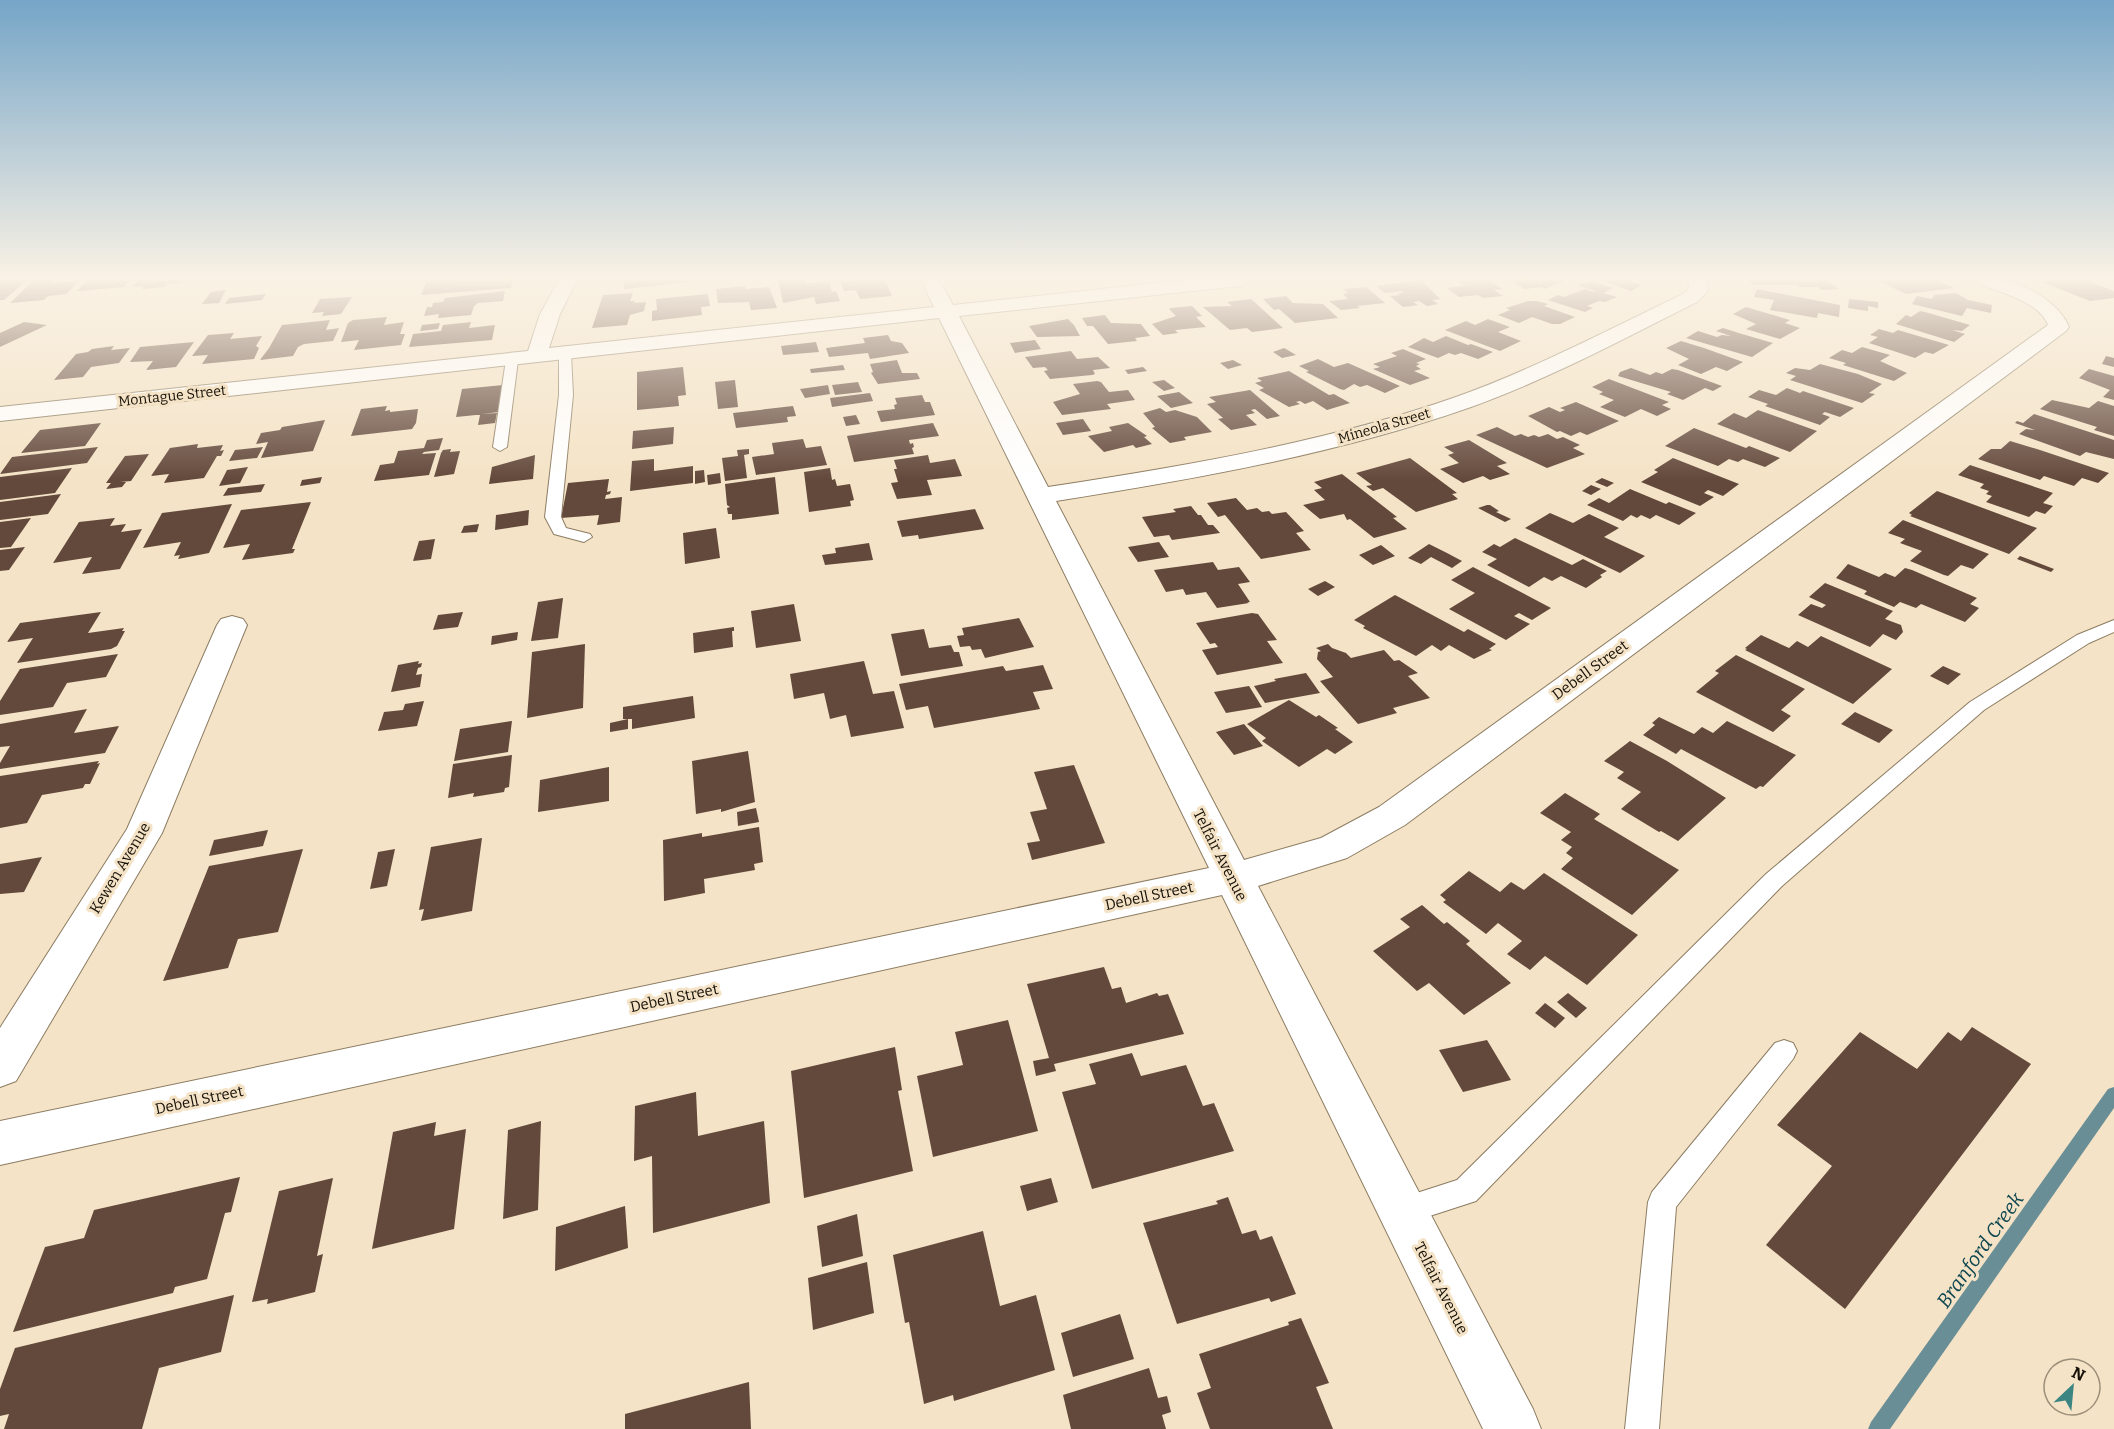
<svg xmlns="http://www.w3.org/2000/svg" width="2114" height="1429" font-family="Bitter,serif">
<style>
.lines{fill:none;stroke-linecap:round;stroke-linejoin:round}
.stream{fill:#6a8e96;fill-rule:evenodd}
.building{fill:#63493c}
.service-casing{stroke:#8c7c62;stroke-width:2}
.minor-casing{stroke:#8c7c62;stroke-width:2}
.service{fill:#fff;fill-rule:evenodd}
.minor{fill:#fff;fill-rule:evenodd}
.labels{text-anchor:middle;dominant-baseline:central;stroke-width:6;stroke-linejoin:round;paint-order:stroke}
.far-street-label{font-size:14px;fill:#150f06;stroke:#f4e3c6}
.street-label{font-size:15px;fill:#150f06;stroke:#f4e3c6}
.near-water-label{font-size:20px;font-style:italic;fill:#104751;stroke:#f4e3c6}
</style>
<rect width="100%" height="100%" fill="#f4e3c6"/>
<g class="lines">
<path class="stream" d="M2114 1087V1108L1890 1429H1868L1871 1422 2108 1089Z"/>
</g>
<path class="building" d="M0 280H27L4 300H0Z
M34 280H53L50 283 79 281 66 294 48 296 44 300 10 303Z
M87 280H130L124 287 77 291Z
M138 280H184L182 283 167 284 165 287 141 289 144 286 132 287Z
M427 280 490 281 513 280 511 288 421 295Z
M624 280H689L690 282 624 289Z
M778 280H805L806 284 829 281 832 292 836 291 840 301 816 304 814 297 783 303Z
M859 280H885L892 296 860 299 856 290 844 291 840 282Z
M1421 280 1440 299 1432 300 1438 304 1427 306 1419 301 1413 302 1418 305 1403 307 1390 296 1400 295 1398 293H1403L1402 291 1385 293 1376 286Z
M1489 280 1502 289 1494 290 1503 296 1483 298 1478 295 1459 297 1447 288 1464 286 1458 281Z
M1510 280H1567L1544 289 1541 287 1524 289Z
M1610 280H1626L1642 285 1631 291 1606 282Z
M1747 280H1826L1839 289 1821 290 1818 287H1800L1797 285H1754Z
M1877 280H1936L1954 288 1906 294Z
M2056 280H2086L2114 291V298L2090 301 2042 282Z
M1592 281 1613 288 1603 293 1617 297 1605 302 1599 301 1587 306 1593 308 1585 312 1548 300 1558 295 1564 297 1585 289 1594 292 1596 291 1577 285Z
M745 286 746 289 769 287 777 308 751 310 749 302 718 303 716 289Z
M1366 287 1385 303 1357 306 1360 308 1341 310 1329 301 1348 299 1343 294 1348 293 1343 289Z
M1757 289 1840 305 1839 317 1818 313 1817 318 1770 310 1774 300 1754 297Z
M226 290 219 303 202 304 211 292Z
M505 291 503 301 478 303 474 306 471 315 438 318 439 314 424 316 427 307H432L433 303 443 302 445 298Z
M633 293 630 301H635L634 303 646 302 644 311 630 315 627 325 592 328 603 295Z
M1956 293 1968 300 1992 305 1991 313 1967 308 1962 316 1912 304 1917 296 1932 299 1934 295Z
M266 294 262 300 225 304 229 298Z
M708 294 710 306 701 307 702 315 652 321V311L657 310 656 299Z
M1286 296 1293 303 1323 304 1338 318 1295 323 1279 309 1274 310 1263 299Z
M352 297 341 314 322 316 324 312 312 313 320 299Z
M1251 299 1283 328 1252 332 1247 328 1230 330 1203 307 1232 306 1227 302Z
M1849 299 1878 302V308L1868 306V311L1848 308Z
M1528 301H1537L1548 304 1544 306 1575 317 1560 324H1552L1532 317 1519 323 1498 315 1510 310 1506 308Z
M1192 306 1202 316 1196 317 1206 327 1175 330 1178 333 1163 335 1152 324 1176 316 1169 309 1171 308Z
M1746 307 1790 320 1785 323 1800 328 1780 339 1746 329 1756 324 1733 314Z
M1920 311 1925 312 1970 325 1962 331 1952 330 1965 334 1954 342 1896 324 1906 315 1911 317Z
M1105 315 1111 323 1141 324 1150 336 1135 338 1137 341 1108 344 1093 326H1087L1082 318Z
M387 317 384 325 404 322 400 334H405L401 345 354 350 359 340 341 342 348 323 353 320Z
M1068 319 1074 325 1080 336 1037 337 1029 326Z
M1488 319 1510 327 1498 332 1521 341 1500 351 1445 330 1466 321 1475 325Z
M330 320 326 330 339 328 333 341 304 344 298 347 293 356 260 360 269 348 282 325Z
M24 322 47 325 0 347V333Z
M471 322 469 328 495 325 492 340 409 347 413 334 441 331 443 325Z
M440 323 438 329 420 331 422 325Z
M1723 328 1742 334 1773 343 1752 357 1686 338 1698 331 1717 337 1722 335 1731 336 1716 331Z
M1879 329 1893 333 1898 330 1949 345 1933 354 1925 352 1915 358 1869 343 1878 337 1870 335Z
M234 333 230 339 262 336 256 346 259 348 254 359 202 364 208 355 192 356 208 335Z
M888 335 891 341 902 343 909 353 870 359 868 353 829 357 826 348 865 343 863 338Z
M1446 336 1468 345 1471 344 1493 352 1478 359 1461 353 1455 355 1449 353 1438 358 1408 347 1424 338 1433 342Z
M1035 340 1041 349 1015 353 1010 343Z
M1681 341 1704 348 1743 362 1727 371 1716 367 1701 374 1678 365 1689 359 1666 348Z
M194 342 176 367 146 370 153 361 130 362 140 347Z
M816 342 819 352 783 355 781 346Z
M114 346 111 350 130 348 119 363 91 367 83 377 54 380 76 354 88 352 92 349Z
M1862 347 1890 355 1880 361 1907 373 1894 381 1843 365 1846 363 1829 358 1842 350 1852 353Z
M1284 348 1286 349 1296 355 1282 358 1273 352Z
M1403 349 1426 359 1416 363 1420 364 1416 366 1421 369 1414 371 1430 378 1410 385 1373 369 1380 367 1373 364 1397 356 1391 353Z
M1071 351 1077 359 1098 357 1110 368 1093 370 1095 374 1092 375 1050 379 1044 371 1048 370 1045 367 1033 368 1025 357Z
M2106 356 2114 358V367L2102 364Z
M1318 359 1334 367 1348 363 1400 386 1385 393 1367 385 1360 387 1354 384 1344 390 1340 389 1306 372 1309 371 1299 366Z
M897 360 902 373H917L920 379 878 384 871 373 873 372 870 364Z
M1233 360 1242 365 1228 369 1220 363Z
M1820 364 1858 374 1882 384 1869 393 1875 394 1862 403 1790 380 1796 376 1786 373 1795 368 1810 370Z
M843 365 845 370 811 373 810 369Z
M683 367 686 395 678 396 679 406 637 410V372Z
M1143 367 1147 371 1128 374 1125 370Z
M1631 368 1650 375 1656 372 1662 374 1672 369 1678 370 1722 386 1713 391 1705 388 1683 400 1667 394 1671 392 1618 376 1620 372Z
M2089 369 2114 376V400L2103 397 2110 390 2079 378Z
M1289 371 1329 395 1334 394 1350 403 1327 410 1313 401 1305 404 1300 401 1296 402 1300 404 1289 407 1259 390 1264 388 1255 383 1262 381 1257 378Z
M1609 379 1669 402 1662 405 1671 409 1657 416 1641 409 1625 417 1600 407 1614 400 1599 394 1603 392 1592 387Z
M735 380 738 407 718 409 715 382Z
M1164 380 1175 388 1164 391 1152 382Z
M1097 381 1101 382 1109 392 1128 390 1135 400 1107 404 1111 409 1062 415 1053 402 1080 394 1073 384Z
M858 382 862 392 835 395 832 385Z
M503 385 499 412 482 414 497 413 495 423 478 425 480 415H476L456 417 462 389Z
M828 385 830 394 805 398 800 389Z
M1787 388 1800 393 1803 391 1854 408 1840 417 1825 412 1822 414 1830 417 1820 425 1765 406 1768 404 1748 397 1759 390 1776 395Z
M1250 390 1280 416 1267 419 1255 409 1251 410 1255 413 1246 415 1257 425 1231 430 1218 419 1223 418 1207 404 1216 402 1209 397Z
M1179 392 1193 403 1171 408 1157 396Z
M870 393 873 401 832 407 830 398Z
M922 395 925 402H930L935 415 881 422 877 411 895 409 894 405 897 404 895 398Z
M2052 400 2089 408 2098 401 2114 406V436L2094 430 2097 427 2040 409Z
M1576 402 1619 421 1587 435 1580 432 1571 436 1560 431 1557 432 1528 416 1549 407 1560 412 1565 410 1560 408Z
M387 406 385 411 390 410V412L418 409 416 423 412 429 351 436 361 409Z
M793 406 796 416 787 417 788 422 736 428 733 413Z
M1160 408 1166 412 1175 410 1197 417 1212 432 1184 437 1186 440 1170 443 1152 428 1155 427 1143 413Z
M1758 410 1817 431 1790 452 1717 424 1734 413 1746 418Z
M2034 414 2114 440V459L2086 452 2080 456 2019 434 2026 429 2035 430 2015 423 2017 421 2023 423Z
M856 415 860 424 846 426 843 417Z
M1083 419 1091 431 1063 435 1056 423Z
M325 420 313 451 261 458 268 442 256 444 261 433 280 430 282 427Z
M101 423 85 446 21 453 40 430Z
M933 423 939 436 909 440 910 444 913 443 914 447 912 448 914 454 854 462 847 436Z
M1128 423 1147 436 1144 437 1152 444 1136 448 1133 445 1104 452 1088 436 1112 431 1109 427Z
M674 427 673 444 632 449 633 431Z
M1497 427 1515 436 1521 434 1528 437 1534 435 1539 437 1548 434 1557 439 1563 437 1580 445 1573 448 1585 454 1547 468 1476 435Z
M1694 428 1746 448 1749 446 1780 458 1765 467 1743 459 1738 462 1729 459 1718 466 1665 446Z
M443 438 439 450 424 452 422 454 436 453 429 475 374 481 380 465 394 463 398 451 424 448 427 440Z
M803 439 806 448 821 446 827 465 756 475 752 457 774 454 772 443Z
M1469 440 1507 463 1497 466 1510 474 1490 480 1483 476 1463 483 1440 469 1459 463 1448 455 1454 453 1444 447Z
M2010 441 2040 450 2109 473 2098 483 2082 478 2074 486 2044 476 2040 480 1978 459 1991 449H2001Z
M198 444 197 448 223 445 220 451 224 450 221 456H217L204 478 164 483 169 474 151 476 170 448Z
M98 447 87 463 0 474 12 457Z
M263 447 257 458 229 461 235 450Z
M451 449 450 452 460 451 454 474 434 477 441 453 443 450Z
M749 449V454L744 455 747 478 725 481 722 458 738 456 737 450Z
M149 454 131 481 120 482H126L122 487 106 489 111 483H106L125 456Z
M535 455 533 479 489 484 492 467Z
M928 455 930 463 955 459 962 476 927 480 932 495 897 499 891 483 898 482 894 469H897L894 460Z
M1410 458 1457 493 1452 494 1458 499 1416 512 1383 488 1373 491 1366 486 1372 485 1356 473Z
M1673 458 1739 484 1723 496 1708 490 1704 493 1714 497 1700 506 1641 482 1658 472 1654 470Z
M654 459V471L693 466V483L630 491 632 461Z
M1970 465 2053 493 2043 503 2053 506 2045 514 2036 511 2029 517 1986 502 1992 496 1986 494 1989 491 1980 488 1984 484 1958 475Z
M248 467 240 483 219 486 227 470Z
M72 468 55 493 0 500V477Z
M830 468 832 480 835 479 837 486 850 484 854 500 850 501 851 506 809 512 804 472Z
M704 470 705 482 695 484V471Z
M720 473 721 483 708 485 707 475Z
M1342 474 1397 517 1393 518 1407 529 1374 538 1350 519 1347 520 1344 514 1320 519 1303 505 1325 500 1314 490 1322 488 1314 482Z
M322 477 320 483 300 486 302 480Z
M775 477 779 514 732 520V514H728L727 508 730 507 727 505 725 484Z
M1602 478 1614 483 1607 487 1595 482Z
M609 479 607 492 611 491 610 494 606 495 605 499 622 497 620 522 597 525 599 515 561 518 568 483Z
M265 484 261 492 223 496 228 488Z
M1591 485 1601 489 1591 495 1582 491Z
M1630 489 1666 504 1669 502 1696 513 1679 525 1656 515 1650 519 1641 515 1637 518 1631 515 1623 521 1587 505 1599 498 1609 503Z
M1937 491 2037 528 2009 554 1910 516 1912 515 1909 513Z
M61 494 48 514 0 520V502Z
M1236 498 1247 510 1257 508 1262 512 1269 511 1272 514 1286 512 1304 531 1296 533 1311 550 1261 559 1225 515 1218 517 1207 503Z
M311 502 292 549H295L293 553 242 560 250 544 223 548 241 510Z
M232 504 209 553 178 559 180 555 174 556 181 542 143 548 162 513Z
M1487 505H1490L1499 511 1496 512 1511 519 1505 522 1478 508Z
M1191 506 1198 515H1201L1208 525H1213L1220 533 1172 540 1169 535 1154 537 1142 517 1176 512 1173 509Z
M975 509 984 529 919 539 918 535 902 537 897 521Z
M529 510 528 525 495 530 496 515Z
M1550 513 1573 523 1589 514 1619 528 1604 537 1645 556 1620 573 1525 528Z
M31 518 11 547 0 548V522Z
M115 518 110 526 126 524 121 532 142 529 120 569 82 574 92 557 53 563 79 522Z
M1903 520 1971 547 1989 554 1973 569 1961 565 1948 576 1944 575 1910 561 1922 551 1900 543 1905 539 1888 533Z
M479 524 477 532 461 533 464 526Z
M716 528 720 558 685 564 683 533Z
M1515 538 1572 565 1583 559 1607 571 1600 575 1602 577 1586 588 1561 576 1552 581 1544 577 1529 587 1487 565 1497 559 1482 552 1494 544 1500 547Z
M435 539 431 559 413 561 419 541Z
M1159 542 1169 557 1138 562 1128 547Z
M869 543 873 560 825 565 822 555 836 553 835 548Z
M1429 544 1447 553 1462 561 1452 568 1431 557 1421 564 1408 558Z
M1381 545 1395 556 1373 565 1359 555Z
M25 547 9 570 0 571V550Z
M2020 556 2054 569 2051 572 2017 559Z
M1213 562 1218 570 1239 567 1250 582 1238 584 1250 602H1247L1249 603 1217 608 1206 592 1186 595 1183 589 1166 592 1154 570Z
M1848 564 1879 577 1885 573 1895 577 1905 568 1912 570 1977 598 1970 604 1979 608 1965 622 1921 604 1916 608 1900 602 1894 607 1864 594 1867 591 1836 578Z
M1473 567 1551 608 1532 620 1519 613 1514 616 1530 624 1506 640 1449 609 1475 593 1451 580Z
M1325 581 1335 587 1318 596 1308 589Z
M1825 583 1893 611 1885 619 1901 625 1903 632 1896 640 1883 634 1870 647 1798 615 1811 604 1822 608 1826 605 1809 597Z
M1395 595 1464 632 1468 629 1496 644 1489 649 1492 650 1474 659 1449 645 1441 651 1432 645 1416 656 1363 628 1365 626 1354 620Z
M563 598 558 638 531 641 538 602Z
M794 604 801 641 756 648 751 611Z
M101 612 88 633 124 628 122 631H125L117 646 111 649 17 663 33 638 7 642 20 623Z
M463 612 458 627 433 630 438 615Z
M1252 613 1258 614 1277 640 1267 641 1283 663 1217 675 1202 650 1218 647 1215 643 1210 644 1196 623Z
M1019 618 1034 647 985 658 981 649 972 650 970 646 960 647 957 636 964 635 962 628Z
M734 627V631H732L733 647 694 653 693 633Z
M924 629 929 648 951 645 954 652H959L963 666 901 676 891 634Z
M518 632 517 640 491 645 492 636Z
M1761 635 1789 648 1797 641 1808 647 1821 636 1892 669 1853 704 1745 650 1747 649 1745 648Z
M585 644 583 708 527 718 532 652Z
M1328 644 1332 648 1346 653 1351 658 1384 650 1394 661 1399 660 1418 673 1408 676 1430 698 1393 708 1397 713 1358 724 1320 681 1333 677 1317 659 1318 652 1321 651 1316 648Z
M118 654 106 677 67 683 53 707 0 715V701L20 669Z
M1736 655 1805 689 1781 710 1791 716 1773 732 1696 692 1719 673 1715 671Z
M419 661 418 664 422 663 421 667 418 668 416 675 422 674 420 687 391 692 398 665Z
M864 661 873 694 894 691 904 728 851 737 846 715 830 719 824 693 794 699 790 674Z
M1043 665 1053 689 1033 692 1040 709 934 728 928 706 906 710 899 684 1003 666 1006 671Z
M1943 666 1961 674 1948 685 1930 676Z
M1306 673 1320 693 1265 703 1254 686 1276 681 1274 679Z
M1249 686 1262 707 1226 713 1214 692Z
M693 696 695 718 632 729V719H623V707Z
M1289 700 1316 717 1319 715 1338 728 1335 729 1353 742 1335 754 1327 749 1299 767 1262 741 1266 738 1247 724Z
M424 701 417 726 378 731 384 712 403 710 405 704Z
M87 709 74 733 119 726 105 753 0 769V763L10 746 0 747V724Z
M1855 712 1893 730 1879 743 1841 724Z
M1659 717 1694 734 1702 727 1713 733 1727 721 1796 755 1763 787 1760 786 1756 789 1681 749 1676 754 1643 735 1655 725 1652 723Z
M628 719V729L610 732V723Z
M512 721 508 752 454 761 460 729Z
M1244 724 1263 746 1234 755 1216 732Z
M1630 741 1667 761 1726 798 1678 841 1661 831 1659 832 1621 809 1641 792 1617 778 1624 772 1604 761Z
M748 751 755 802 721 812V809L696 814 692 761Z
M512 755 509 787 505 788 504 792 473 797 474 793 448 798 453 764Z
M99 761 97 764 100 763 90 784H85L83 788 42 795 27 823 0 828V776Z
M1074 765 1105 843 1032 860 1027 843 1040 841 1030 812 1047 809 1034 772Z
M609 767V801L538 812 540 780Z
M1565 793 1600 814 1594 819 1679 870 1632 915 1561 869 1573 858 1566 853 1572 847 1561 840 1571 832 1540 813Z
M756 808 759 822 738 826 737 812Z
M759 827 763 862 754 864 755 870 704 879 705 893 664 901 663 840 702 833V837Z
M268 830 263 846 209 856 214 840Z
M482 838 472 911 421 921 424 909 419 910 431 847Z
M303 849 278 932 238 939 228 968 163 981 209 866Z
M395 849 387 886 370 889 378 852Z
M42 857 24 892 0 894V864Z
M1469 871 1500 892 1511 882 1524 890 1544 873 1638 935 1587 985 1545 956 1530 970 1507 954 1522 941 1498 923 1486 934 1443 902 1446 900 1440 895Z
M1422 905 1444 924 1447 922 1470 941 1466 944 1511 983 1464 1015 1429 983 1417 991 1373 951 1410 927 1400 919Z
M1104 967 1112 989 1121 987 1126 1003 1157 993 1159 996 1168 994 1184 1034 1054 1064 1056 1071 1036 1076 1033 1061 1049 1058 1027 984Z
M1568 993 1587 1008 1576 1018 1557 1002Z
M1545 1003 1565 1018 1555 1028 1535 1013Z
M1008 1020 1038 1131 933 1157 917 1076 963 1065 955 1032Z
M1972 1027 2031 1064 1845 1309 1766 1245 1832 1166 1777 1125 1860 1032 1917 1069 1948 1032 1961 1041Z
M1487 1040 1511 1080 1463 1092 1439 1050Z
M895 1047 902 1090 898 1091 913 1171 804 1198 791 1071Z
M1132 1053 1141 1076 1186 1065 1203 1106 1214 1103 1234 1151 1092 1189 1062 1092 1096 1084 1089 1064Z
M696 1092 698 1136 764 1121 770 1203 653 1233 652 1156 634 1161 635 1106Z
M541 1121 538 1210 503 1219 508 1130Z
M436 1122 434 1136 466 1129 454 1229 372 1249 393 1132Z
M240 1177 231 1212 225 1213 207 1279 175 1287 173 1293 13 1332 45 1247 84 1238 94 1210Z
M333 1178 317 1256 323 1254 315 1292 267 1304 268 1299 252 1302 279 1191Z
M1051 1178 1058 1202 1027 1211 1020 1186Z
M1228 1197 1242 1234 1256 1230 1260 1240 1272 1236 1296 1294 1271 1302 1269 1298 1177 1324 1143 1223 1218 1204 1216 1201Z
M625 1206 628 1248 555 1271 556 1227Z
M857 1214 863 1256 822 1267 817 1226Z
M983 1231 1000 1306 1036 1295 1055 1370 954 1401 953 1395 924 1404 909 1322 905 1323 893 1255Z
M867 1262 874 1313 813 1330 808 1278Z
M234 1295 221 1352 159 1368 142 1429H4L9 1414 0 1416V1389L15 1348Z
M1120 1314 1134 1359 1073 1377 1061 1333Z
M1301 1318 1329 1383 1316 1387 1333 1429H1210L1197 1393 1211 1388 1199 1354 1289 1325 1288 1322Z
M1149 1368 1158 1398 1167 1396 1171 1412 1162 1415 1166 1429H1071L1063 1395Z
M749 1382 751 1429H625V1414Z"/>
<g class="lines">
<defs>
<path id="service" d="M565 350 571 354 573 395 561 517 566 528 590 534 592 537 584 542 554 534 545 517 559 395V354Z
M512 356 518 360 507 447 500 451 493 447 506 360Z
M2114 620V632L2089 643 1984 710 1782 886 1476 1201 1402 1225 1392 1221 1387 1211 1392 1201 1457 1180 1766 874 1970 702 2077 635Z
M1784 1040 1793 1043 1797 1051 1793 1059 1676 1207 1659 1429H1625L1648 1202 1652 1192 1775 1043Z"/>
<path id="minor" d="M559 280H577L560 314 549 348 934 307 921 280H939L953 305 1185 280H1248L1246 284 1239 286 959 316 1048 487C1185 466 1324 443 1456 397 1534 369 1608 330 1683 294L1688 290 1689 284 1687 280H1706L1708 284 1707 292 1697 302C1623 339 1549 379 1471 407 1337 454 1196 479 1056 501L1244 860 1321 838 1379 807 2048 325C2040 302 2001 293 1980 284L1978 280C1985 280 1994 279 2001 280 2026 283 2060 304 2069 327L2066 331 1405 825 1347 858 1258 886 1533 1409 1541 1429H1483L1222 895 0 1165V1121L1209 868 939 318 0 421V407L528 351 540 314Z
M232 616 243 619 247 625 162 833 16 1081 0 1087V1028L127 829 217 625 221 619Z"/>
</defs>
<use href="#service" class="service-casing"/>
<use href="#minor" class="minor-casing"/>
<use href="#service" class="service"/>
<use href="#minor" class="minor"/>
</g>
<linearGradient id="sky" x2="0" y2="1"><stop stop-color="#75a5c7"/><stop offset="0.58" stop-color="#faf2e5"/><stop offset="1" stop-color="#faf2e5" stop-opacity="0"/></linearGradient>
<rect width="2114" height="480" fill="url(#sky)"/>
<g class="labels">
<g class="far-street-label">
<text transform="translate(172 396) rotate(-6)">Montague Street</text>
<text transform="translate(1384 426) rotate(-16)">Mineola Street</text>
</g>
<g class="street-label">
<text transform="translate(1590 670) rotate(-36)">Debell Street</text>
<text transform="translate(1220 855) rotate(63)">Telfair Avenue</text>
<text transform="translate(120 868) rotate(-59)">Kewen Avenue</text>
<text transform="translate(1149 896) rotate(-12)">Debell Street</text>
<text transform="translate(674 998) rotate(-12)">Debell Street</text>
<text transform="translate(199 1100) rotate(-12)">Debell Street</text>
<text transform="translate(1441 1288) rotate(63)">Telfair Avenue</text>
</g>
<g class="near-water-label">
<text transform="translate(1980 1250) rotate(-55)">Branford Creek</text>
</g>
</g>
<g transform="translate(2072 1387) rotate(26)"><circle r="28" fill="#f4e3c6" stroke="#9b8e79" stroke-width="1.5"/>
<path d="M0-4.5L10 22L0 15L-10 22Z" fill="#3d8583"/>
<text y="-9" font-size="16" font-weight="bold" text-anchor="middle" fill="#150f06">N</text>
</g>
</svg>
